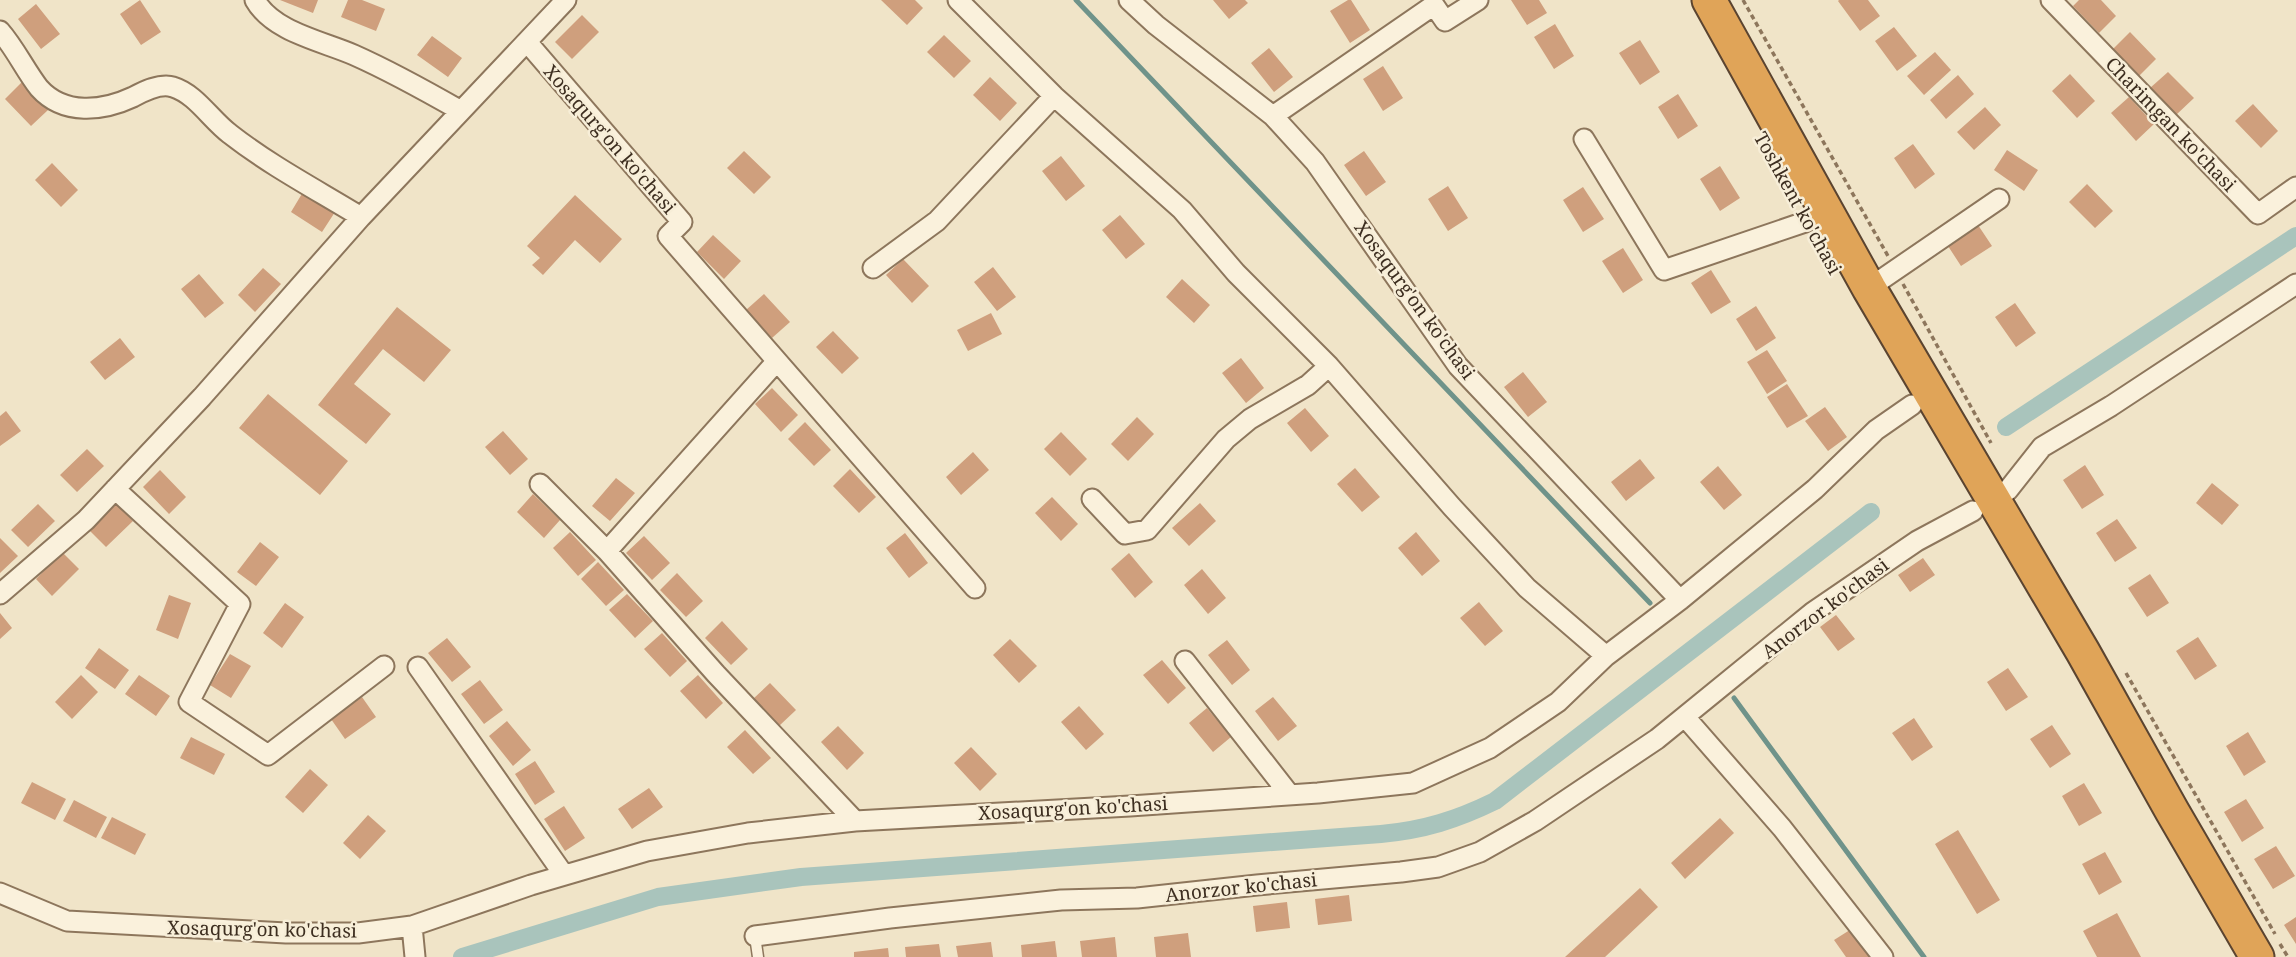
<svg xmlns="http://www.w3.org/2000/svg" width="2296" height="957" font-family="'Noto Serif',serif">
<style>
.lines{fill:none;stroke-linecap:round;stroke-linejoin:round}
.stream{stroke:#6f938a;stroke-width:5}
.canal{stroke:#a9c4bc;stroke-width:18}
.building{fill:#cf9f7d}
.lane-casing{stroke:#8d765c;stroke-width:13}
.street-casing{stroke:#8d765c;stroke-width:23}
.highway-casing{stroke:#5b4430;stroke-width:37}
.path{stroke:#8d765c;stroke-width:3.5;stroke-dasharray:5 3.5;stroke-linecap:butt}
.lane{stroke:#faf1dc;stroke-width:10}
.street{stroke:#faf1dc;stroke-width:19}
.highway{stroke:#e0a458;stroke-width:33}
.labels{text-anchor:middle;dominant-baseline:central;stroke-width:5;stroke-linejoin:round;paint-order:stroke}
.street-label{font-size:19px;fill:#3d2e20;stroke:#f7eed8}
</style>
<rect width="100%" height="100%" fill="#f0e4c8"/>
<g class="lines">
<path class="stream" d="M1076 0 1650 603
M1734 698 1924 957"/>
<path class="canal" d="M2006 427 2296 236
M462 957 658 897 801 877 1381 834C1424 830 1456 820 1495 801L1871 512"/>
</g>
<path class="building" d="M140 0 161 32 141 45 120 14Z
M280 0H318L313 13Z
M348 0H362L385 9 376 31 341 17Z
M881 0H915L923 8 907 25Z
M1213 0H1245L1248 3 1229 19Z
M1348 0H1351L1370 30 1350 43 1330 11Z
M1511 0H1539L1547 13 1527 25Z
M1839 0H1868L1880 16 1860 31 1838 1Z
M2079 0H2101L2116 16 2099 33 2073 6Z
M36 4 60 34 41 49 18 19Z
M582 15 599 32 572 59 555 42Z
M1555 24 1574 56 1554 69 1534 37Z
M1894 27 1917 56 1897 71 1875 41Z
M2130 32 2156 59 2138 77 2112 50Z
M944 35 971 61 954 78 927 52Z
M432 36 462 58 448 77 417 55Z
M1640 40 1660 72 1640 85 1619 53Z
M1269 48 1293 77 1274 92 1251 63Z
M1935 52 1951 70 1924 95 1907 76Z
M1383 66 1403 98 1383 111 1363 79Z
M2168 72 2194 98 2176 115 2150 88Z
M2070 74 2095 101 2077 118 2052 91Z
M1958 75 1974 94 1946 119 1930 100Z
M990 77 1017 103 1000 121 973 95Z
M22 82 48 110 31 126 5 99Z
M1678 94 1698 126 1678 139 1658 107Z
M2129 97 2154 124 2136 141 2111 113Z
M2253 104 2278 131 2261 148 2235 121Z
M1985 107 2001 125 1974 150 1957 132Z
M1913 144 1935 174 1915 189 1894 158Z
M2007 150 2038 170 2024 191 1994 170Z
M744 151 771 177 754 194 727 168Z
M1364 151 1386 182 1366 196 1344 165Z
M1061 156 1085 186 1066 201 1042 171Z
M52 163 78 190 61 207 35 180Z
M1720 166 1740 198 1720 211 1700 179Z
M2087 184 2113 211 2095 228 2069 202Z
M1448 186 1468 218 1448 231 1428 199Z
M1583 187 1604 219 1583 232 1563 200Z
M303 192 335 212 322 232 291 212Z
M575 195 622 239 600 263 575 240 543 275 532 265 540 258 527 246Z
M1120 215 1145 244 1126 259 1102 230Z
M1978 225 1992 246 1961 266 1948 246Z
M713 235 741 261 724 279 697 252Z
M1623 248 1643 280 1623 293 1602 261Z
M903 259 929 286 912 303 886 275Z
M993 267 1016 297 997 311 974 282Z
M263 268 281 284 255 312 238 295Z
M1711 270 1731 302 1711 314 1691 283Z
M199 274 224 303 205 318 181 289Z
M1182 279 1210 305 1194 323 1166 297Z
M764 294 790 322 772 338 746 310Z
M2015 303 2036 333 2016 347 1995 317Z
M1756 306 1776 338 1756 351 1736 319Z
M397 307 451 350 424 382 383 349 354 384 391 414 366 444 318 405Z
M991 313 1002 334 968 351 957 330Z
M833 331 859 358 842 374 816 347Z
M120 338 135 357 105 380 90 362Z
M1767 350 1787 381 1767 394 1747 362Z
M1241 358 1264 388 1246 403 1222 373Z
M1523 372 1547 402 1528 417 1504 387Z
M1787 384 1808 416 1787 428 1767 397Z
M772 388 798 415 781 432 755 404Z
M268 394 348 461 320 495 239 428Z
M1825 407 1847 437 1828 451 1805 421Z
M1305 408 1329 436 1311 452 1287 423Z
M6 411 21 431 0 446V416Z
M1137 417 1154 434 1128 461 1111 444Z
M805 422 831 450 814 466 788 439Z
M503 431 528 459 510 475 485 447Z
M1061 432 1087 459 1070 476 1044 449Z
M87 449 104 466 77 492 60 475Z
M973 452 989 470 961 495 946 477Z
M1640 459 1655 478 1626 501 1611 482Z
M2085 465 2104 495 2082 509 2063 480Z
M1718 466 1742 495 1724 510 1700 482Z
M1355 468 1380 497 1362 512 1337 484Z
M850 469 876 497 859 513 833 486Z
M160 470 186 497 169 514 143 487Z
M616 478 635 493 610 521 592 506Z
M2212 483 2239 505 2222 525 2196 503Z
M533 494 560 520 544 538 517 512Z
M1052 497 1078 524 1061 541 1035 513Z
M1200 503 1216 521 1189 546 1172 528Z
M38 504 55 521 28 547 11 530Z
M116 504 133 521 106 547 89 530Z
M2117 519 2137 548 2115 562 2096 533Z
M570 532 596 560 578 576 553 548Z
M1416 532 1440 561 1422 576 1398 548Z
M905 533 928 563 909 578 886 548Z
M644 536 670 563 652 580 626 553Z
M0 538 18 556 0 573Z
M260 542 279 557 256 586 237 572Z
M62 552 79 569 52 596 36 579Z
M1129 553 1153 582 1135 598 1111 569Z
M1923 558 1935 575 1910 592 1898 575Z
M598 562 624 590 606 606 581 579Z
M1202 569 1226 598 1208 614 1184 585Z
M677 573 703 601 686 617 660 590Z
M2150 574 2169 603 2147 617 2128 588Z
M627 594 653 621 635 638 609 610Z
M169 595 191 603 178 639 156 630Z
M1479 602 1503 631 1485 646 1460 618Z
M285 603 304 617 282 648 263 633Z
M0 613 12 628 0 639Z
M1836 615 1855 639 1838 651 1820 627Z
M722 621 748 649 731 665 705 638Z
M662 633 687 661 670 677 644 649Z
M2198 637 2217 666 2195 680 2176 651Z
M447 638 471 667 452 682 428 653Z
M1010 639 1037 666 1019 683 993 655Z
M1227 640 1250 670 1232 685 1208 655Z
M99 648 129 670 115 689 85 668Z
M230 654 251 666 231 698 210 685Z
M1162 660 1186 688 1168 704 1143 675Z
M2008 668 2028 697 2006 711 1987 682Z
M81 675 98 692 72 719 55 702Z
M139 675 170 696 156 716 125 694Z
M698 675 723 703 706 719 680 691Z
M480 680 503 710 484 724 461 694Z
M770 683 796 710 779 726 753 699Z
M362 697 376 717 345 739 331 719Z
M1273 697 1297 726 1278 741 1255 711Z
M1079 706 1104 734 1086 750 1061 722Z
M1207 708 1231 737 1213 752 1189 723Z
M1914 718 1933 747 1912 761 1892 733Z
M507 721 531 750 513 766 489 736Z
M2052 725 2071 754 2050 768 2030 739Z
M838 726 864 753 847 770 821 742Z
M745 730 771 758 753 774 727 747Z
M2248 732 2266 762 2244 776 2226 746Z
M191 737 225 754 214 775 180 758Z
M971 747 997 774 980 791 954 763Z
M535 761 555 792 535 805 515 774Z
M310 769 328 785 303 813 285 797Z
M32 782 66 799 55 820 21 803Z
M2084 783 2102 813 2079 826 2062 796Z
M649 788 663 807 632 829 618 809Z
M2246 799 2264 828 2242 842 2224 812Z
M74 800 107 817 96 838 63 821Z
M564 806 585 838 565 851 544 819Z
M368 815 386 831 360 859 343 843Z
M112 817 146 834 135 855 101 838Z
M1720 818 1734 833 1685 879 1671 863Z
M1958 830 2000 900 1977 914 1935 844Z
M2276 846 2295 876 2273 889 2254 859Z
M2105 852 2122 882 2099 895 2082 864Z
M1640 888 1658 907 1605 957H1565Z
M1349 895 1352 921 1318 925 1315 899Z
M1287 902 1290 928 1256 932 1253 906Z
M2117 913 2141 957H2097L2083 931Z
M2296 917V944L2284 925Z
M1853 928 1873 957H1846L1834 940Z
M1188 933 1191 957H1156L1154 937Z
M1115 937 1117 957H1082L1080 941Z
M1055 941 1057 957H1022L1021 945Z
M991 942 993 957H958L956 946Z
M939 944 941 957H906L905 947Z
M888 948 889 957H854V952Z"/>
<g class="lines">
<defs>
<path id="lane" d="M755 936 758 957"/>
<path id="street" d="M255 0C273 32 322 41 354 55 390 71 426 91 461 111
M958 0 1054 96 1182 210 1236 273 1329 366 1452 507 1527 588 1606 656
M1129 0 1156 25 1273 116 1315 162 1458 366 1680 600
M2051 0 2258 214 2296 187
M0 31C15 48 25 70 39 88 64 116 103 111 133 97 144 91 161 83 173 87 196 94 211 120 230 134 271 166 317 190 361 217
M527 42 682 222 668 236 975 588
M1273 116 1434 5 1445 21 1478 0
M1584 139 1664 270 1808 221
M873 268 937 221 1054 96
M1869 288 1999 199
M540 484 607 551 777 361
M115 489 240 604 189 702 268 755 384 666
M1092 499 1125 534 1147 530 1226 439 1250 419 1308 385 1329 366
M1993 499 2008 490 2042 447 2111 406 2296 284
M607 551 716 674 855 821
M0 594 86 520 202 397 361 217 566 0
M1185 661 1290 795
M418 667 564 875
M1685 717 1782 828 1883 957
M0 893 67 921 286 933H358L412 926 531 885 647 851 748 833 855 821 1130 806 1318 793 1413 783 1490 748 1558 702 1606 656 1680 600 1815 489 1876 430 1912 405
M412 926 415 957
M755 936 890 918 1061 900 1137 898 1257 885 1401 872 1438 867 1480 852 1535 821 1657 739 1813 612 1917 541 1973 511"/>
<path id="highway" d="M1709 0 1869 288 2083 652 2172 811 2257 957"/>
</defs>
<use href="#lane" class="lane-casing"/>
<use href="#street" class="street-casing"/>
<use href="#highway" class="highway-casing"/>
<path class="path" d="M1743 0 1888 256
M1903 284 1991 443
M2126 673 2275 934
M2280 944 2288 957"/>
<use href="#lane" class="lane"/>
<use href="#street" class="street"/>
<use href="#highway" class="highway"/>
</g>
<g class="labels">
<g class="street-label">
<text transform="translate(2171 124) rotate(46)">Charimgan ko'chasi</text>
<text transform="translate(610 139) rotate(49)">Xosaqurg'on ko'chasi</text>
<text transform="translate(1798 203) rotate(61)">Toshkent ko'chasi</text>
<text transform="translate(1415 300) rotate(54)">Xosaqurg'on ko'chasi</text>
<text transform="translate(1825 608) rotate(-37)">Anorzor ko'chasi</text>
<text transform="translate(1073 808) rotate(-3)">Xosaqurg'on ko'chasi</text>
<text transform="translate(1241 887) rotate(-6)">Anorzor ko'chasi</text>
<text transform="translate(262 929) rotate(1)">Xosaqurg'on ko'chasi</text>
</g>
</g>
</svg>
